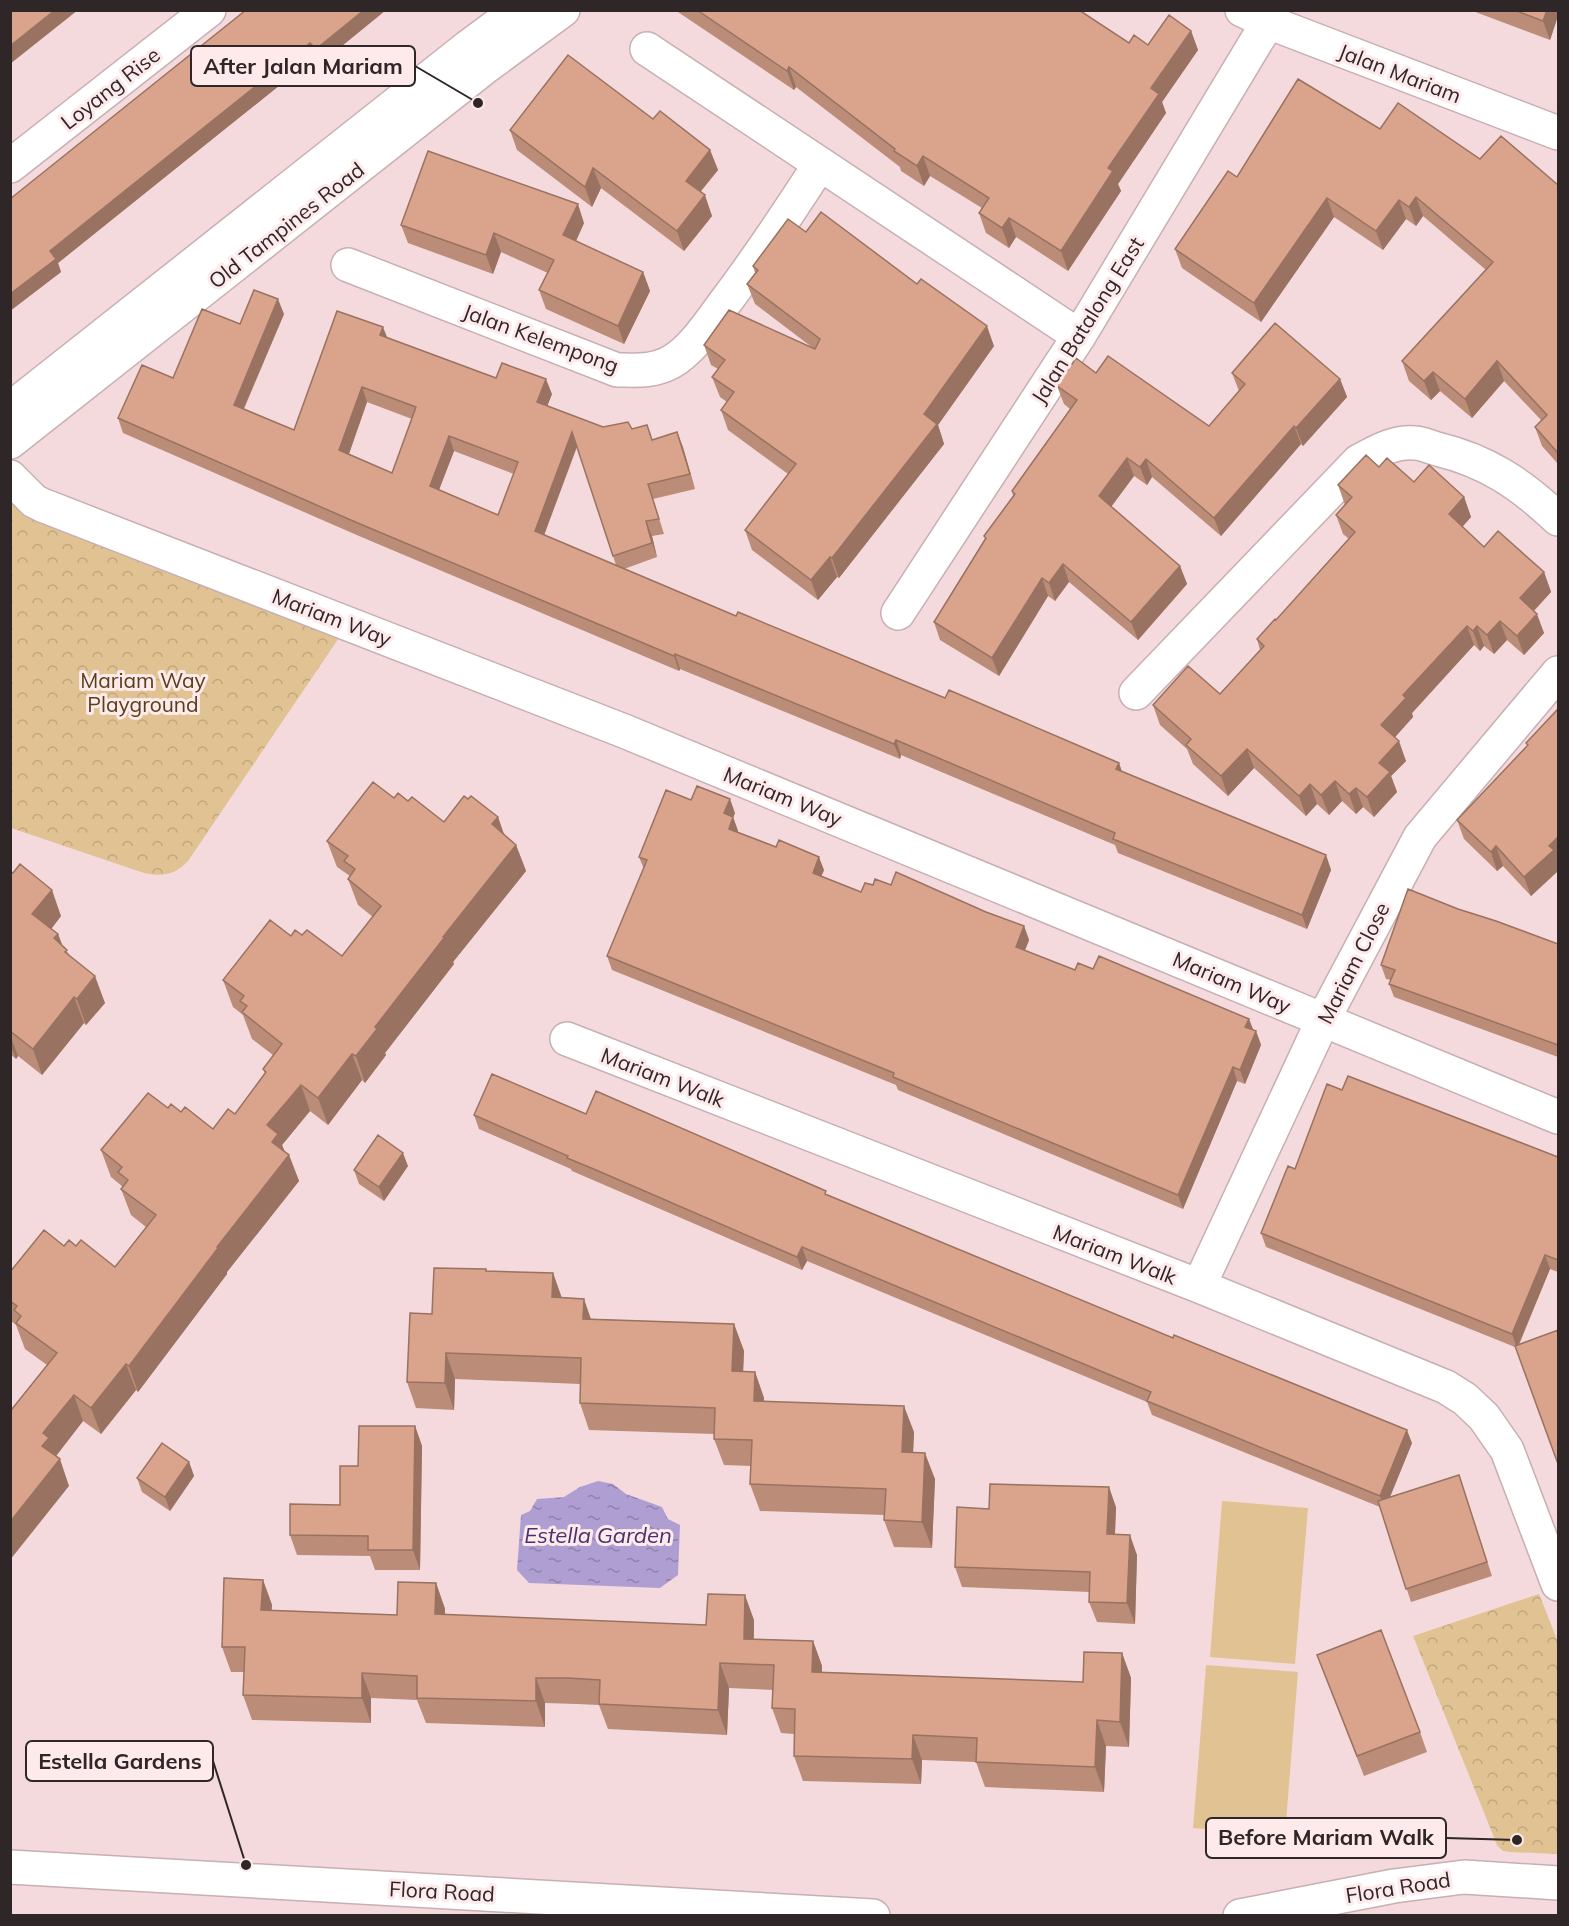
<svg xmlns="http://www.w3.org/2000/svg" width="1569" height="1926" font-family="Mulish,sans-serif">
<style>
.park{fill:url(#park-crowns)}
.pitch{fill:#e1c393}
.water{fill:url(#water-ripples)}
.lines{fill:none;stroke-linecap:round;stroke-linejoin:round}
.minor-casing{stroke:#c8afb2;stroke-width:36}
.tertiary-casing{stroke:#c8afb2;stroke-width:36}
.minor{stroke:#fff;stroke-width:33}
.tertiary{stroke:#fff;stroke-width:33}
.wall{fill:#bb8c78;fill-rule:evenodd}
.shaded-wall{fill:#997261}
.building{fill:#daa38b;stroke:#997261;stroke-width:1.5;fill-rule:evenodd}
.labels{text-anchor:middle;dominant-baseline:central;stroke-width:6;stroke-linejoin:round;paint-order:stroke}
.street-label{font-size:21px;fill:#2f2627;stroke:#fee9eb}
.park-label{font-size:21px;fill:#57411a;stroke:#fee9eb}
.water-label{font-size:22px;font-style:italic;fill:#49306e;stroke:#fee9eb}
.leader{fill:none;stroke:#2f2627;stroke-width:2}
.callout-dot{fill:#2f2627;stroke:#fee9eb;stroke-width:2}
.callout{fill:#fee9eb;stroke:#2f2627;stroke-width:2}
.callout-label{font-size:22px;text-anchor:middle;font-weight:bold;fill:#2f2627}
</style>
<defs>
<pattern id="park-crowns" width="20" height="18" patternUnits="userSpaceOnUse" patternTransform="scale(1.5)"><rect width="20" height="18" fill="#e1c393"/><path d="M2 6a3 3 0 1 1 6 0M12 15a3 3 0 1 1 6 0" fill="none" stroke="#c1a77f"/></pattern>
<pattern id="water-ripples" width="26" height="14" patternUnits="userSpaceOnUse" patternTransform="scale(1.5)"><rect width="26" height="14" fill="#af9ed1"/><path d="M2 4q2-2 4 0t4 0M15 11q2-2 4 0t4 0" fill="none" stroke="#8f81aa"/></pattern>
</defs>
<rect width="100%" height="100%" fill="#f4dadd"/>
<path class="park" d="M10 485 345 629 188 861C175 875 162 877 144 873L11 828Z
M1539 1594 1558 1642V1854L1510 1852 1503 1851 1497 1845 1413 1636Z"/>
<path class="pitch" d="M1222 1501 1308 1508 1295 1664 1210 1657Z
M1206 1665 1298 1672 1285 1835 1193 1828Z"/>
<path class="water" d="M598 1481 613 1484 626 1494 662 1507 668 1519 680 1525 678 1575 660 1588 529 1583 517 1570 521 1515 530 1511 537 1499 564 1497 580 1487Z"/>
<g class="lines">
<defs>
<path id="minor" d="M1242 10 1268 22 1558 133
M647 49 1079 336
M10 166 209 10
M348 265 617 370C636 370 653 372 671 362 692 350 709 324 723 305 758 259 789 212 820 164
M10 477 34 501 42 505 624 731 1558 1117
M898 613 1079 336 1268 22
M1136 693 1359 461C1376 452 1394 441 1415 443 1422 443 1430 447 1437 449 1487 461 1521 484 1558 519
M567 1039 1199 1286 1446 1387 1465 1399 1484 1417 1507 1450 1558 1584
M1199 1286 1323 1020 1420 837 1558 673"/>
<path id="tertiary" d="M10 409 468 47 518 10
M10 442 484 68 563 10
M10 1867 873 1916
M1240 1916 1394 1886 1464 1877 1558 1883"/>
</defs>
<use href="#minor" class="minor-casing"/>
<use href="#tertiary" class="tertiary-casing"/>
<use href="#minor" class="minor"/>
<use href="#tertiary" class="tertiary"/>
</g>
<path class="wall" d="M386 10 321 63 315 57 207 143 58 263 61 272 10 311 214 35Z
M675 10H1079L1129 43 1148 45 1191 31 1198 50 1162 102 1166 113 1118 184 1121 191 1068 271 1016 237 1009 248 986 233 979 213 982 208 930 176 924 186 901 171 900 167 796 87 794 90Z
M1470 10H1558V16L1550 40Z
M653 119 710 150 718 170 700 192 712 216 684 251 601 188 592 207 517 150 510 130Z
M1380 129 1480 159 1558 185V464L1542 446 1535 427 1541 420 1504 381 1472 418 1440 391 1431 400 1409 381 1402 361 1486 270 1423 216 1416 226 1406 219 1383 250 1334 217 1261 322 1182 268 1175 249 1237 177Z
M584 223 576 241 643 272 650 291 624 344 546 309 539 290 548 273 501 252 493 274 408 243 401 225Z
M806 232 994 346 938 425 944 444 839 578 837 577 818 600 752 550 745 530 788 474 728 430 721 410 727 402 720 397 712 377 718 369 711 365 704 345 813 348 755 304 747 284 755 273 753 266Z
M284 314 244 409 294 430 387 338 496 378 552 394 547 406 603 427 632 429 652 440 677 432 695 489 653 499 664 534 652 536 657 557 624 569 736 616 945 698 1119 763 1122 772 1326 855 1331 870 1307 929 1118 853 1115 845 901 755 900 759 680 669 679 671 359 536 123 433 118 418 173 378 240 324ZM367 402 412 419 392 473 349 454ZM577 447 613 556 616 565 544 535ZM454 451 514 474 498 515 439 490Z
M1096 373 1209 426 1239 391 1232 373 1340 379 1347 397 1303 446 1301 444 1221 536 1152 477 1147 485 1134 476 1111 506 1180 566 1187 584 1138 640 1069 582 1055 601 1048 596 999 676 940 640 934 622 985 539 984 536 1013 496 1012 491 1070 409 1064 404 1057 386Z
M1379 467 1414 482 1464 497 1471 517 1462 527 1484 547 1544 572 1551 592 1534 611 1544 633 1524 655 1507 640 1494 654 1484 646 1480 651 1474 645 1412 713 1413 717 1395 737 1406 761 1391 776 1397 792 1374 817 1363 807 1356 814 1342 801 1329 815 1317 804 1306 816 1254 768 1228 796 1193 764 1187 749 1160 725 1153 705 1220 694 1260 650 1257 639 1276 620 1349 539 1343 534 1336 515 1345 505 1338 485Z
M1558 709V871L1531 896 1503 866 1497 871 1464 839 1457 820 1527 746 1526 743Z
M394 798 408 801 444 822 468 799 498 817 504 835 516 845 526 871 453 962 454 964 385 1053 386 1055 365 1083 362 1080 328 1125 310 1111 282 1145 285 1152 289 1155 299 1181 227 1272V1274L138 1392 136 1390 101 1434 83 1421 56 1456 69 1486 12 1409 47 1365 25 1349 16 1325 10 1320V1272L64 1246H76L115 1267 146 1227 131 1215 121 1189 123 1187 111 1177 101 1150 168 1108 181 1112 213 1129 235 1114 265 1074 263 1069 273 1055 252 1039 243 1015 233 1007 223 980 291 936 302 935 342 956 373 917 358 905 348 879 350 876 337 867 327 841Z
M691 800 735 813 733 817 738 831V832L824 870 821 876 861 892 873 885H891L986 912 1024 926 1029 940 1025 950 1075 970 1093 969 1249 1019 1253 1030 1256 1031 1261 1045 1245 1084 1237 1081 1183 1209 898 1090 896 1085 612 970 607 956 644 869 639 857Z
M10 871 61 916 51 929 58 934 62 945 105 1003 86 1025 84 1023 42 1075 18 1056 16 1059 10 1054Z
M1458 909 1558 944V1057L1394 997 1389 984 1391 980 1386 979 1381 965Z
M1342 1090 1558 1157V1272L1550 1269 1519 1345 1515 1347 1266 1247 1261 1233 1295 1169Z
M586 1114 828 1195 1412 1443 1390 1497 1459 1475 1492 1576 1411 1602 1380 1507 1152 1415 1147 1402 807 1261 802 1270 572 1171 571 1169 479 1129 474 1115Z
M408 1166 384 1201 359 1184 354 1170Z
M486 1269 487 1271 553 1273 562 1298 591 1319 734 1324 744 1351 743 1371 755 1372 764 1398V1401L914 1432 913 1452 935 1479 932 1548 894 1547 884 1520 885 1515 760 1511 750 1484 751 1466 724 1465 714 1439V1434L589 1430 580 1403V1384L455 1379 454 1410 416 1408 407 1382Z
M415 1426 422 1446 420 1570H375L370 1556 297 1555 290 1535 340 1505 358 1466Z
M189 1462 194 1476 170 1511 142 1492 137 1478Z
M1116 1507 1115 1535 1137 1555 1135 1624 1097 1622 1089 1602 1090 1592 962 1587 955 1567 989 1509Z
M263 1580 272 1605 271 1610 397 1615 436 1583 445 1609V1615L706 1625 754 1620V1639L813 1641 822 1666V1672L1083 1682 1122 1653 1131 1678 1129 1747 1106 1746 1104 1792 985 1787 976 1762 922 1760 921 1784 803 1781 794 1756V1734L781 1733 772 1708 773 1690 729 1688 727 1735 608 1729 599 1705 577 1704 545 1703V1727L426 1723 417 1700 371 1698V1723L252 1720 243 1695 244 1672H231L222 1647Z
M1317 1655 1420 1732 1427 1752 1364 1776Z"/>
<path class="shaded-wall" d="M55 10H78L10 64V46Z
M364 10H386L321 63 316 49Z
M1547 10H1558V16L1550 40 1543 21Z
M1191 31 1198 50 1162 102 1166 113 1118 184 1121 191 1068 271 1061 251 1108 168 1151 88Z
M310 43 315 57 58 263 61 272 10 311V294L50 251Z
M789 67 796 87 794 90 787 71Z
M710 150 718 170 693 201 686 181Z
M923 156 930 176 924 186 917 166Z
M593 168 601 188 592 207 585 187Z
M705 195 712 216 684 251 677 231Z
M1416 197 1423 216 1416 226 1409 207Z
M1327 198 1334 217 1261 322 1254 303Z
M1399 200 1406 219 1383 250 1376 231Z
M578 204 584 223 570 254 563 235Z
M1009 218 1016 237 1009 248 1002 228Z
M494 233 501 252 493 274 486 255Z
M643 272 650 291 624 344 618 326Z
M278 299 284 314 239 419 234 405Z
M987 326 994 346 938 425 944 444 839 578 832 558 924 414Z
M383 327 389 342 380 335Z
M1497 361 1504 381 1472 418 1465 399Z
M1433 372 1440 391 1431 400 1424 381Z
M546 379 552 394 543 417 537 402Z
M1340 379 1347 397 1303 446 1296 428Z
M362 387 367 402 345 465 339 450Z
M1294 426 1301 444 1221 536 1214 518Z
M572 432 577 446 540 546 535 531Z
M677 432 683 447 695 489 690 474Z
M449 436 454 451 435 500 430 486Z
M1127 458 1134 476 1106 514 1099 496Z
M1146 459 1152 477 1147 485 1140 467Z
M1464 497 1471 517 1456 534 1449 514Z
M646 521 652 536 657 557 652 543Z
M830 557 837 577 818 600 811 580Z
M1063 564 1069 582 1055 601 1049 583Z
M1180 566 1187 584 1138 640 1131 622Z
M1544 572 1551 592 1527 618 1520 598Z
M1042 578 1048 596 999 676 992 658Z
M1537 614 1544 633 1524 655 1517 636Z
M1500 621 1507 640 1494 654 1487 635Z
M1467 626 1474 645 1412 713 1413 717 1388 745 1381 725 1403 695Z
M1477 626 1484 646 1480 651 1473 631Z
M675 654 680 669 679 671 674 656Z
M896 740 901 755 900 759 894 744Z
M1399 741 1406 761 1391 776 1397 792 1374 817 1367 797 1379 763Z
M1247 749 1254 768 1228 796 1221 776Z
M1119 763 1124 778 1116 769Z
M1335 781 1342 801 1329 815 1321 795Z
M1310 784 1317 804 1306 816 1299 796Z
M1356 788 1363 807 1356 814 1349 794Z
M730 799 735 813 729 827 724 813Z
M498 817 507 843 492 824Z
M733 817 738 831 734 842 729 829Z
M1558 837V871L1531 896 1524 877 1549 846Z
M516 845 526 871 453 962 454 964 385 1053 386 1055 365 1083 356 1056 375 1027 443 937Z
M1496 846 1503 866 1497 871 1491 852Z
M1326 855 1331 870 1307 929 1302 915Z
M819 857 824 870 817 887 813 873Z
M52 890 61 916 42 941 32 914Z
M1024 926 1029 940 1021 960 1016 947Z
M58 934 68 960 54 938Z
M95 976 105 1003 86 1025 77 999Z
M74 997 84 1023 42 1075 33 1049Z
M1249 1019 1254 1032 1245 1027Z
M1256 1031 1261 1045 1245 1084 1240 1070Z
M10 1035 18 1056 16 1059 10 1044Z
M352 1054 362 1080 328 1125 318 1098Z
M1233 1067 1237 1081 1183 1209 1178 1195Z
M301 1085 310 1111 282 1145 287 1158 289 1155 299 1181 227 1272V1274L138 1392 129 1366 217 1247 272 1142 267 1125Z
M403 1153 408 1166 384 1201 379 1187Z
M802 1247 807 1261 802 1270 797 1257Z
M1545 1255 1550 1269 1517 1348 1512 1334Z
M553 1273 562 1299 552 1297Z
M584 1299 593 1325 583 1319Z
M734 1324 744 1351 742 1397 732 1371Z
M446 1353 455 1379 454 1410 445 1383Z
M126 1364 136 1390 101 1434 91 1408Z
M755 1372 764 1398 763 1427 754 1401Z
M74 1395 83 1421 56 1456 60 1459 69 1486 10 1560V1522L42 1446 43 1433Z
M904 1406 914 1432 912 1478 902 1452Z
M415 1426 422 1446 420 1570 413 1550Z
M1407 1430 1412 1443 1385 1509 1380 1496Z
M925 1453 935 1479 932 1548 922 1522Z
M189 1462 194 1476 170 1511 165 1497Z
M1109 1487 1116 1507 1114 1555 1107 1534Z
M1130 1535 1137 1555 1135 1624 1127 1603Z
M263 1580 272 1605 270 1635 261 1610Z
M436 1583 445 1609 444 1640 435 1614Z
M745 1595 754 1620 753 1664 744 1639Z
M813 1641 822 1666 821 1697 812 1672Z
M1122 1653 1131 1678 1129 1747 1120 1722Z
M720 1663 729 1688 727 1735 718 1710Z
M362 1673 371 1698V1723L362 1698Z
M536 1678 545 1703V1727L536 1701Z
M1097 1720 1106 1746 1104 1792 1095 1767Z
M913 1735 922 1760 921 1784 912 1759Z"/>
<path class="building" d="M10 10H55L10 46Z
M246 10H364L316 49 310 43 202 129 50 251 56 259 10 294V199Z
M697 10H1079L1129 43 1134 35 1148 45 1169 15 1191 31 1151 88 1159 94 1108 168 1113 171 1061 251 1009 218 1002 228 979 213 989 198 923 156 917 166 894 151 895 149 789 67 787 71Z
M1514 10H1547L1543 21Z
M568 55 653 119 660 111 710 150 686 181 705 195 677 231 593 168 585 187 510 130Z
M1298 79 1380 129 1398 103 1480 159 1501 136 1558 185V453L1535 427 1547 415 1497 361 1465 399 1433 372 1424 381 1402 361 1493 262 1416 197 1409 207 1399 200 1376 231 1327 198 1254 303 1175 249 1228 171 1237 177Z
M428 151 578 204 563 235 643 272 618 326 539 290 554 260 494 233 486 255 401 225Z
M821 212 917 284 921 279 987 326 924 414 937 424 832 558 830 557 811 580 745 530 796 464 721 410 734 392 712 377 725 360 704 345 729 310 815 349 820 339 747 284 758 270 753 266 788 219 806 232Z
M254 290 278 299 234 405 294 430 337 311 383 327 380 335 496 378 502 363 546 379 537 402 603 427 628 422 632 429 647 425 652 440 677 432 690 474 648 484 659 519 646 521 652 543 613 556 572 432 535 531 736 616 738 612 945 698 949 690 1119 763 1116 769 1326 855 1302 915 1113 839 1115 833 896 740 894 744 675 654 674 656 353 521 118 418 142 365 173 378 202 309 240 324ZM362 387 416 407 392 473 339 450ZM449 436 518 462 498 515 430 486Z
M1275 323 1340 379 1296 428 1294 426 1214 518 1146 459 1140 467 1127 458 1099 496 1180 566 1131 622 1063 564 1049 583 1042 578 992 658 934 622 986 538 984 536 1015 494 1012 491 1077 400 1057 386 1076 358 1096 373 1108 356 1209 426 1245 384 1232 373Z
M1366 455 1379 467 1387 458 1414 482 1429 465 1464 497 1449 514 1484 547 1498 531 1544 572 1520 598 1537 614 1517 636 1500 621 1487 635 1477 626 1473 631 1467 626 1403 695 1406 698 1381 725 1399 741 1379 763 1390 772 1367 797 1356 788 1349 794 1335 781 1321 795 1310 784 1299 796 1247 749 1221 776 1186 745 1191 739 1153 705 1188 666 1220 694 1264 646 1257 639 1275 619 1276 620 1355 532 1336 515 1352 497 1338 485Z
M1558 709V837L1549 846 1554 850 1524 877 1496 846 1491 852 1457 820 1528 745 1526 743Z
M373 782 394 798 398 793 408 801 412 797 444 822 464 796 468 799 471 796 498 817 492 824 516 845 443 937 444 938 375 1027 377 1029 356 1056 352 1054 318 1098 301 1085 267 1125 278 1134 272 1142 289 1155 217 1247 218 1248 129 1366 126 1364 91 1408 74 1395 43 1433 49 1438 42 1446 60 1459 10 1522V1408L12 1409 57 1353 16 1323 21 1316 14 1310 17 1306 10 1301V1272L44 1230 64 1246 69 1240 76 1246 81 1240 115 1267 156 1215 121 1189 128 1180 118 1172 122 1167 101 1150 148 1093 168 1108 171 1104 181 1112 185 1107 213 1129 228 1109 235 1114 266 1072 263 1069 282 1044 242 1012 247 1006 240 1001 244 996 223 980 270 920 291 936 295 930 302 935 307 930 342 956 381 906 348 879 355 869 344 861 348 856 327 841Z
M697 786 730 799 724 813 733 817 729 829 776 847 779 840 819 857 813 873 861 892 865 883 873 885 875 879 891 885 896 872 986 912 1024 926 1016 947 1075 970 1078 963 1093 969 1099 956 1249 1019 1245 1027 1256 1031 1240 1070 1233 1067 1178 1195 893 1077 894 1073 607 956 647 860 639 857 666 790 691 800Z
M20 864 52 890 32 914 58 934 54 938 67 950 65 952 95 976 77 999 74 997 33 1049 10 1031V871L13 873Z
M1408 889 1458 909 1496 921 1558 944V1045L1389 984 1395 970 1381 965Z
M492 1074 586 1114 596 1091 826 1191 825 1194 1173 1338 1174 1335 1407 1430 1380 1496 1147 1401 1151 1392 802 1247 797 1257 596 1170 567 1158 568 1156 474 1115Z
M1348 1076 1558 1157V1260L1545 1255 1512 1334 1261 1233 1288 1166 1295 1169 1327 1084 1342 1090Z
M378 1135 403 1153 379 1187 354 1170Z
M434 1268 486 1269V1271L553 1273 552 1297 584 1299 583 1319 734 1324 732 1371 755 1372 754 1401 904 1406 902 1452 925 1453 922 1522 884 1520 886 1489 750 1484 752 1440 714 1439 715 1408 580 1403 581 1358 446 1353 445 1383 407 1382 410 1313 432 1314Z
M1558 1330V1464L1515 1346Z
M359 1426H415L413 1550H368V1536L290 1535V1504L340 1505V1466H358Z
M162 1443 189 1462 165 1497 137 1478Z
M1459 1475 1487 1562 1406 1589 1378 1501Z
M990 1484 1109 1487 1107 1534 1130 1535 1127 1603 1089 1602 1090 1572 955 1567 957 1507 989 1509Z
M224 1578 263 1580 261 1610 397 1615 398 1582 436 1583 435 1614 706 1625 708 1594 745 1595 744 1639 813 1641 812 1672 1083 1682 1084 1652 1122 1653 1120 1722 1097 1720 1095 1767 976 1762 977 1738 913 1735 912 1759 794 1756 795 1709 772 1708 774 1665 720 1663 718 1710 599 1704 600 1680 568 1678H536V1701L417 1698V1676L362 1673V1698L243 1695 245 1647H222Z
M1381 1630 1420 1732 1357 1756 1317 1655Z"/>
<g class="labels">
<g class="street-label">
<text transform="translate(1400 73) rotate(21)">Jalan Mariam</text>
<text transform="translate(110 88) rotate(-38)">Loyang Rise</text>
<text transform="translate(286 225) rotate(-38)">Old Tampines Road</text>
<text transform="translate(1087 320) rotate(-58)">Jalan Batalong East</text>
<text transform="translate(541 338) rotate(20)">Jalan Kelempong</text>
<text transform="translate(332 617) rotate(21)">Mariam Way</text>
<text transform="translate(783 796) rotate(22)">Mariam Way</text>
<text transform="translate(1353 963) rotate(-63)">Mariam Close</text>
<text transform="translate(1232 982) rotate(23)">Mariam Way</text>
<text transform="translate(663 1077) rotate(21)">Mariam Walk</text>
<text transform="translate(1115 1254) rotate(21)">Mariam Walk</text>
<text transform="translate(1398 1887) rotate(-9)">Flora Road</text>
<text transform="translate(442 1891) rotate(3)">Flora Road</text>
</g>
<g class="park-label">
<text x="143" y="680">Mariam Way<tspan x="143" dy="24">Playground</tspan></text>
</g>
<g class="water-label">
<text x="598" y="1535">Estella Garden</text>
</g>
</g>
<path class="leader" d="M478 103L415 66M246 1865L213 1761M1517 1840L1446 1838"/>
<g class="callout-dot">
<circle cx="478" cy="103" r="6"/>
<circle cx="246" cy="1865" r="6"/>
<circle cx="1517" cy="1840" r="6"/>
</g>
<g class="callout">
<rect x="191" y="46" width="224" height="40" rx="6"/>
<rect x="26" y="1741" width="187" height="40" rx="6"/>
<rect x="1206" y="1818" width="240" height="40" rx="6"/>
</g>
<g class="callout-label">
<text x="303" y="74">After Jalan Mariam</text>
<text x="120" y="1769">Estella Gardens</text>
<text x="1326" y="1845">Before Mariam Walk</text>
</g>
<rect width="1569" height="1926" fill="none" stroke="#2f2627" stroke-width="24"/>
</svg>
